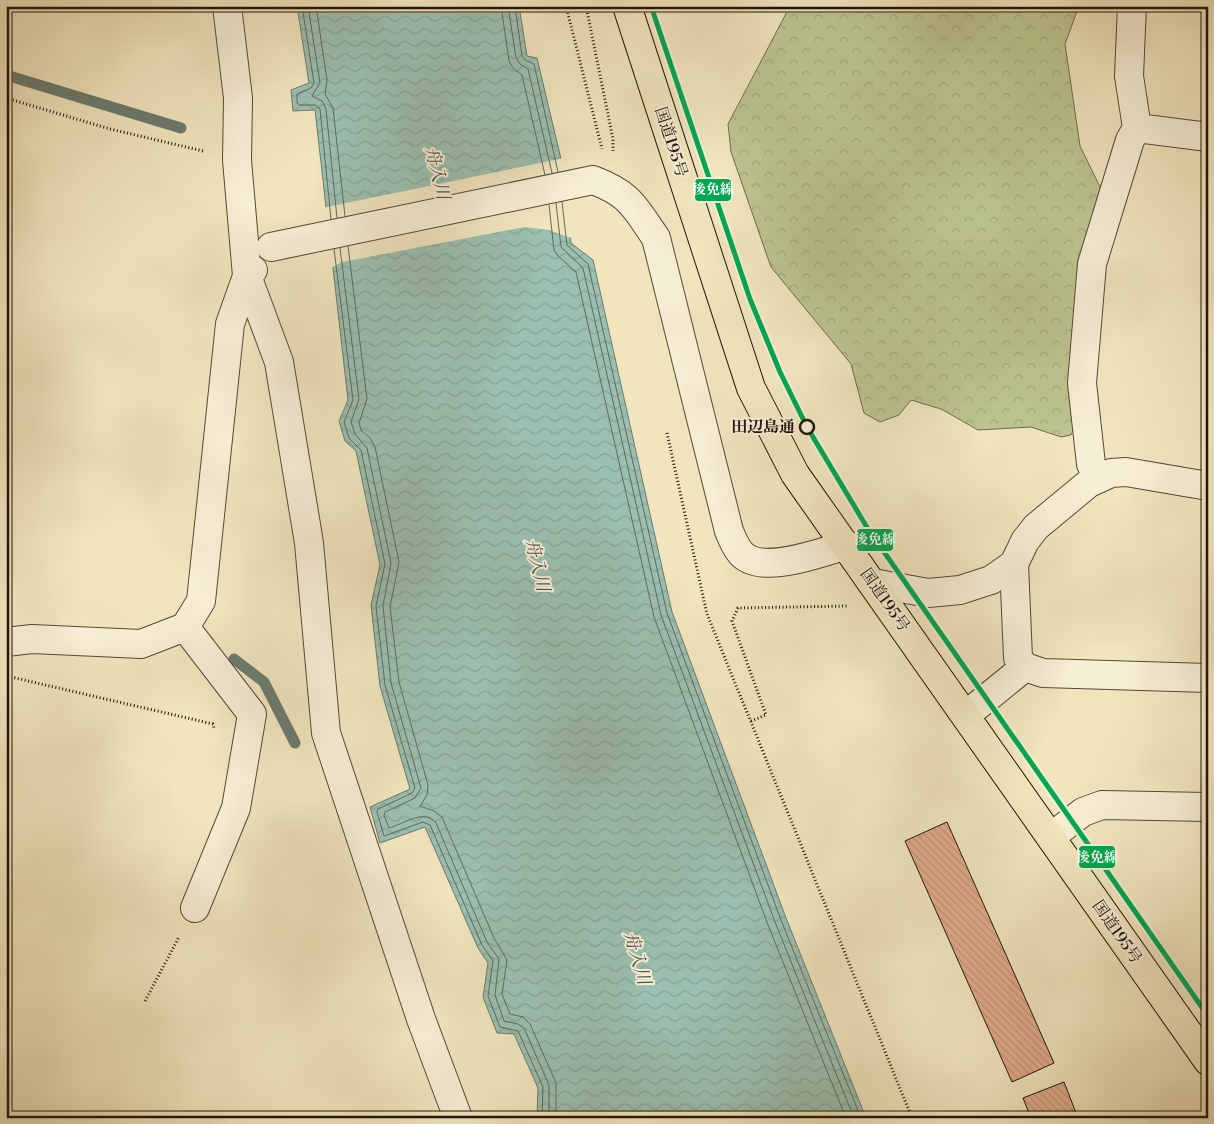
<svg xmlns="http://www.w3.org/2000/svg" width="1214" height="1124" font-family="'Libre Bodoni','Noto Serif JP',serif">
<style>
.forest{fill:url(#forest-crowns);stroke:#6e6c4d}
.water{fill:url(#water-waves);stroke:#6a7b6e}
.pier{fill:#f1e5be}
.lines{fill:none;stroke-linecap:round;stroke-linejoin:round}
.shore{stroke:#5e6a5d;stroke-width:1}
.stream{stroke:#6a7b6e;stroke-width:11}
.building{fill:url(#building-back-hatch);stroke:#21140a}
.minor-casing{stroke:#554837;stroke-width:30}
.tertiary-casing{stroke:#554837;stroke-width:30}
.trunk-casing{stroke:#21140a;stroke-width:30}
.path{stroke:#21140a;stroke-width:3;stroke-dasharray:1 2.5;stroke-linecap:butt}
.minor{stroke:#f6eed5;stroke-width:28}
.tertiary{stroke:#f6eed5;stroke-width:28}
.trunk{stroke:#f1e5be;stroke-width:28}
.tram-1-casing{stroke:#f6eed5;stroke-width:9}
.tram-1{stroke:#00a651;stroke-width:5}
.stop-dot{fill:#f6eed5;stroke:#21140a;stroke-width:2.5}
.labels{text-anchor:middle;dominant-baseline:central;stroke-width:4;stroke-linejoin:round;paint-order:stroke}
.street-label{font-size:16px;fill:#21140a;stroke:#f6eed5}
.stop-label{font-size:16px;font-weight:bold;fill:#21140a;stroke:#f6eed5;text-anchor:end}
.water-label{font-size:18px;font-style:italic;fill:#4c5044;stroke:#f6eed5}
.line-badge{stroke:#f6eed5;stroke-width:2}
.badge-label{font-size:14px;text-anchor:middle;font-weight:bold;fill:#fff}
</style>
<defs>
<pattern id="forest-crowns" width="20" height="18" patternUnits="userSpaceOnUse" patternTransform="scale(1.25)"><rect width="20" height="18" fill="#bcc490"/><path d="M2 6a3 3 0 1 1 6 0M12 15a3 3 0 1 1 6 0" fill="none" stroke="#a1a87b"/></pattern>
<pattern id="water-waves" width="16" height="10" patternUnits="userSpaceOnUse" patternTransform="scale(1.25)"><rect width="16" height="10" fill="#9bbfb0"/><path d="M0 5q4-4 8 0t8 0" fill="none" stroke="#85a396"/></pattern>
<pattern id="building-back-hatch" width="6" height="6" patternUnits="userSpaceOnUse" patternTransform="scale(1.25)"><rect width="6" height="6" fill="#dfab8a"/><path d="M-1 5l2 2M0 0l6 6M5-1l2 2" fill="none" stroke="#bf9276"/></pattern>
</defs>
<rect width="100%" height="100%" fill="#f1e5be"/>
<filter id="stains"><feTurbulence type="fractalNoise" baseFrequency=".004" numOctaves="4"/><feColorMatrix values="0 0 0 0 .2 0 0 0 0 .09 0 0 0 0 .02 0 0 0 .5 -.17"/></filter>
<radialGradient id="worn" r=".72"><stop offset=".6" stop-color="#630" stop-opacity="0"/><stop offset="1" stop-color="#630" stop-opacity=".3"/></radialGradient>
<path class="forest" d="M790 6H1079L1065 44 1080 146 1102 191 1078 419 1071 435 1061 437 1031 427 978 430 941 409 911 400 899 415 880 422 864 413 851 364 771 267 731 152 728 124Z"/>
<path class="water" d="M297 6H519L527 56 537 58 561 159 571 243 593 260 672 612 786 918 866 1118H537L538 1088 514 1034 497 1033 483 997 488 963 478 948 425 827 380 843 370 807 410 789 380 686 371 605 380 565 356 451 345 441 339 421 348 400 315 110 293 111 291 90 309 83Z"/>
<path class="pier" d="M564 158 574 239 549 230 525 227 342 262 329 269 322 208Z"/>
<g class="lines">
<path class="shore" d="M302 6 314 83 311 88 297 94V103L300 105H315L320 109 331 219
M308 6 320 83 312 96 322 101 326 109 337 218
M316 6 327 80 325 94 333 108 345 216
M501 6 509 61 513 68 522 75 545 175
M508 6 516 58 520 64 528 69 552 173
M515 6 522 56 525 60 534 64 558 172
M562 202 567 245 588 264 667 613 781 920 861 1118
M556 203 561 247 583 268 661 615 775 922 854 1118
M549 205 554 250 558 256 576 272 654 617 768 925 846 1118
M348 246 367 399 359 423 361 430 370 438 375 447 399 562 390 607 399 682 428 785 427 795 420 806 434 811 442 817 494 938 507 960 502 994 510 1014 523 1017 530 1024 556 1083V1118
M340 248 359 399 351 422 355 434 367 448 391 563 383 606 391 683 421 788 415 798 385 812 384 815 389 828C403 824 425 808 436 823L487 942 499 959 495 995 504 1021 518 1024 524 1028 549 1085V1118
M334 249 353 400 344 422 349 438 361 450 385 564 376 606 385 685 415 788 412 793 378 809 377 812 384 836 423 822 430 825 482 945 493 961 488 996 500 1027 518 1031 543 1087 542 1118"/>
<path class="stream" d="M6 75 181 128
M234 659 264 682 295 743"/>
</g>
<path class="building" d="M947 822 1054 1063 1012 1082 905 841Z
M1064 1082 1078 1118H1031L1023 1098Z"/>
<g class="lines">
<defs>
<path id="minor" d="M227 6 238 98 237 160 247 276 279 362 309 543 326 733 421 1019 458 1118
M1132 6 1129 76 1137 128
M1098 479 1091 464 1082 383 1092 264 1130 140 1137 128 1208 137
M1014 564 1018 658 1025 667 1043 673 1208 678
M873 583 928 593 960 590 991 580 1014 564 1025 541 1036 527 1089 483 1111 473 1126 472 1208 486
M185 627 252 714 236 808 195 908
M6 642 32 639 141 644 185 627 201 601 230 324 247 276 253 270
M966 715 1025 667
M1051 837 1083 812 1102 805 1208 807"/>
<path id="tertiary" d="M271 247 593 180C630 194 634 206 656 238L729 531C732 538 735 546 740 552 759 577 822 552 847 545"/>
<path id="trunk" d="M627 6 751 388 795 474 1208 1061"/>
</defs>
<use href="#minor" class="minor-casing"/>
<use href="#tertiary" class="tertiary-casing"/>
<use href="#trunk" class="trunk-casing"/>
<path class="path" d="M566 6 602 149
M586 6 613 139V151
M6 98 110 129 203 151
M667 433 707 614 912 1118
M11 677 213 724 214 728
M751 721 766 715 732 621 738 608 847 606
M145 1001 179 937"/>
<use href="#minor" class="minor"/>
<use href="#tertiary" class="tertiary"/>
<use href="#trunk" class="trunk"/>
<defs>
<path id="tram-1" d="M651 6 750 299 780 372 807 427 868 529 1208 1016"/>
</defs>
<use href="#tram-1" class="tram-1-casing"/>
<use href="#tram-1" class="tram-1"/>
</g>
<circle class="stop-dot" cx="807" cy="427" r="7"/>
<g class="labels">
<g class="street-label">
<text transform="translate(671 142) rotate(72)">国道195号</text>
<text transform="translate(885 600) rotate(55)">国道195号</text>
<text transform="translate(1117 932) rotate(55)">国道195号</text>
</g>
<g class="stop-label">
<text x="795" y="427">田辺島通</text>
</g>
<g class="water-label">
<text transform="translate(437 173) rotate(76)">舟入川</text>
<text transform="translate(537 565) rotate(76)">舟入川</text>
<text transform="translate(637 958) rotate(74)">舟入川</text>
</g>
</g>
<g class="line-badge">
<rect x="694" y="178" width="38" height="24" rx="5" fill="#00a651"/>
<rect x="856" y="528" width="38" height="24" rx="5" fill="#00a651"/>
<rect x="1078" y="845" width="38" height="24" rx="5" fill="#00a651"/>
</g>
<g class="badge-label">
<text x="713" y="194">後免線</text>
<text x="875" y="544">後免線</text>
<text x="1097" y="862">後免線</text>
</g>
<rect width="1214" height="1124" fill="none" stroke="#f1e5be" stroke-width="25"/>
<rect x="8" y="8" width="1199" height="1109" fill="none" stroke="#21140a" stroke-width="2.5"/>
<rect x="12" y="12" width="1189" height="1099" fill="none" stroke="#21140a"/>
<rect width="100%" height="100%" filter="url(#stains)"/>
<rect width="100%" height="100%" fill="url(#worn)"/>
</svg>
